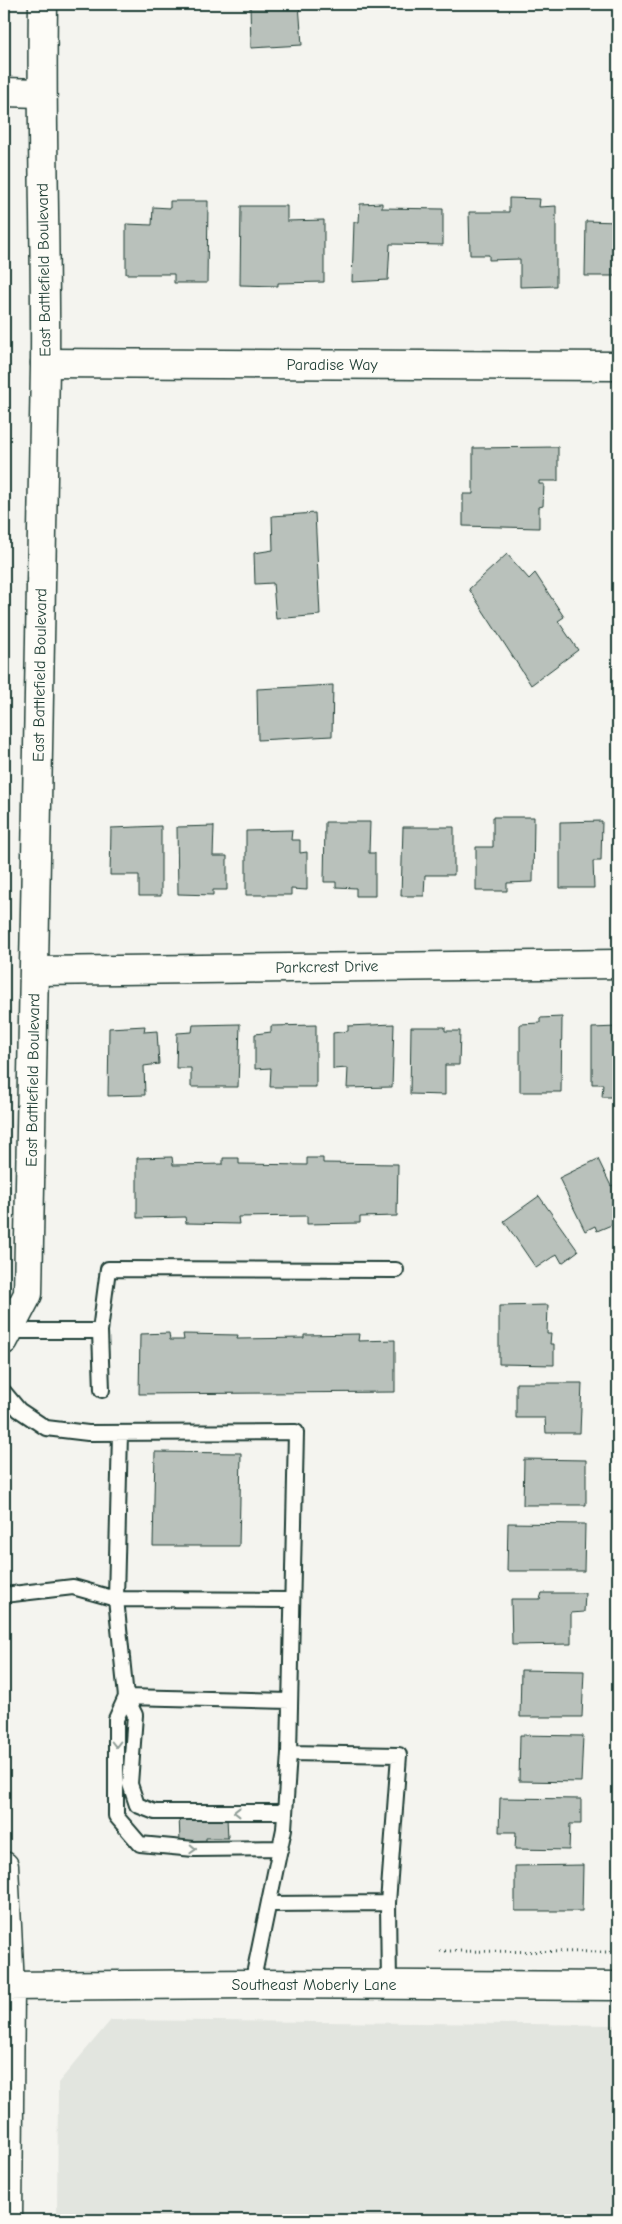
<svg xmlns="http://www.w3.org/2000/svg" width="622" height="2224" font-family="'Comic Neue',sans-serif">
<style>
.built{fill:#e2e5df}
.building{fill:#b9c1bb;stroke:#1f3d34}
.lines{fill:none;stroke-linecap:round;stroke-linejoin:round}
.lane-casing{stroke:#1f3d34;stroke-width:18}
.street-casing{stroke:#1f3d34;stroke-width:31}
.secondary-casing{stroke:#1f3d34;stroke-width:31}
.path{stroke:#1f3d34;stroke-width:3;stroke-dasharray:1 4;stroke-linecap:butt}
.lane{stroke:#fdfcf7;stroke-width:14}
.street{stroke:#fdfcf7;stroke-width:28}
.secondary{stroke:#fdfcf7;stroke-width:28}
.oneway{stroke:#8e9c96}
.labels{text-anchor:middle;dominant-baseline:central;stroke-width:5;stroke-linejoin:round;paint-order:stroke}
.street-label{font-size:16px;fill:#1f3d34;stroke:#fdfcf7}
</style>
<rect width="100%" height="100%" fill="#f4f4ef"/>
<filter id="ink" filterUnits="userSpaceOnUse"><feTurbulence type="fractalNoise" baseFrequency=".02" numOctaves="2"/><feDisplacementMap in="SourceGraphic" scale="10" xChannelSelector="R" yChannelSelector="G"/><feConvolveMatrix kernelMatrix="1 2 1 2 8 2 1 2 1" color-interpolation-filters="sRGB"/></filter>
<g filter="url(#ink)">
<path class="built" d="M111 2020 618 2025V2220H57L58 2083Z"/>
<path class="building" d="M250 4H299L302 45 251 48Z
M509 198 540 199 539 207 556 206V286L520 287V259L489 260V255H470L469 212H509Z
M170 201H208L207 283H174V274H126V224L152 225 153 207 170 208Z
M382 203V208L443 209V245L390 244 388 280 352 282 354 222H359L360 204Z
M241 206H287V221L324 220V282L278 283V286L240 285Z
M586 221 618 222V281L617 276H585Z
M558 447V481H539V484H544L543 506 539 507V528L463 526V494H473V448Z
M315 513 320 615 276 619 273 583 255 584 254 553 273 550 272 516Z
M507 554 529 579 535 573 564 617 558 621 578 650 531 685 469 589Z
M333 685 332 736 258 740 257 689Z
M493 817H534L533 882 507 883V891H476V847H493Z
M602 821 601 861H593L594 888H560V822Z
M325 822H370L369 853H375V896H356V888L336 887V882H324Z
M161 826V896H139V875H110L111 828Z
M214 826 213 856H227V890H213V895L178 894 177 827Z
M403 827H454V875H425L424 896H401Z
M292 830 291 840H300V853L307 852V890L291 889V895H246V831Z
M562 1017 561 1092H520V1024L540 1023V1018Z
M618 1018V1097H602L603 1084H592V1028L617 1027Z
M240 1024 238 1087H191V1068H176L177 1033 192 1032 193 1025Z
M394 1024 392 1087 347 1088 348 1068 333 1069V1033L348 1031V1026Z
M316 1025V1087H270L271 1068 255 1069V1034L271 1032V1026Z
M145 1026 144 1032 157 1031 159 1064 144 1066 145 1095 108 1096 109 1028Z
M411 1027H445V1031H460L459 1065H445V1095L410 1094Z
M172 1157 173 1165 223 1164V1158H239V1164L307 1165V1158H323V1163L398 1164 397 1216 360 1217V1223L307 1224V1216L238 1217 239 1224 186 1223 185 1217 137 1218V1158Z
M598 1159 611 1186 617 1183 618 1186V1228L616 1223 597 1231 595 1226 585 1231 559 1178Z
M539 1196 578 1251 562 1263 557 1254 536 1268 504 1221Z
M548 1305 547 1334H551L550 1344H554V1365L499 1364V1306Z
M169 1333 170 1340H184L183 1334 238 1335 237 1339 304 1338V1335L359 1334 358 1341 395 1340V1392L139 1394 140 1334Z
M516 1383H582L580 1433H546L545 1418H516Z
M155 1452 241 1453 239 1546H153Z
M524 1459 586 1460V1505H523Z
M508 1523 585 1524 584 1571H507Z
M542 1593H585L584 1612 571 1613V1644L512 1645 511 1599H540Z
M521 1670 584 1671 582 1717H520Z
M520 1735 583 1736 581 1782 519 1781Z
M500 1798 581 1799V1824H570L569 1850 515 1849 516 1832H499Z
M179 1814 227 1818 228 1838H206V1842H180Z
M583 1865 582 1911H515V1866Z"/>
<g class="lines">
<defs>
<path id="lane" d="M9 1331H100L108 1269 396 1270
M100 1331 102 1390
M4 1392 19 1410 46 1428 88 1433 296 1432 289 1753 284 1829 252 1984
M120 1433 116 1599 126 1697 290 1701
M4 1595 73 1587 116 1599 291 1600
M126 1697 116 1719V1816L140 1844 194 1849 281 1848
M126 1697 135 1715 130 1784 137 1805 155 1812H285
M289 1753 399 1755 388 1903
M270 1904 388 1903 389 1985"/>
<path id="street" d="M4 92 41 93
M45 363 618 366
M36 971 618 964"/>
<path id="secondary" d="M4 1340 28 1294C36 985 42 676 45 367 46 246 41 125 43 4
M4 1866 10 1987 8 2220
M4 1986 252 1984 618 1986"/>
</defs>
<use href="#lane" class="lane-casing"/>
<use href="#street" class="street-casing"/>
<use href="#secondary" class="secondary-casing"/>
<path class="path" d="M440 1951 618 1952"/>
<use href="#lane" class="lane"/>
<use href="#street" class="street"/>
<use href="#secondary" class="secondary"/>
</g>
<defs><path id="oneway-chevron" d="M-2-3.5L2.5 0L-2 3.5" fill="none" stroke-width="1.6" stroke-linecap="round" stroke-linejoin="round" transform="scale(1.25)"/></defs>
<g class="oneway">
<use href="#oneway-chevron" transform="translate(116 1744) rotate(90)"/>
<use href="#oneway-chevron" transform="translate(237 1812) rotate(180)"/>
<use href="#oneway-chevron" transform="translate(193 1849) rotate(2)"/>
</g>
</g>
<g class="labels">
<g class="street-label">
<text transform="translate(44 270) rotate(-91)">East Battlefield Boulevard</text>
<text x="332" y="365">Paradise Way</text>
<text transform="translate(40 675) rotate(-89)">East Battlefield Boulevard</text>
<text transform="translate(327 967) rotate(-1)">Parkcrest Drive</text>
<text transform="translate(33 1080) rotate(-89)">East Battlefield Boulevard</text>
<text x="314" y="1985">Southeast Moberly Lane</text>
</g>
</g>
<rect width="622" height="2224" fill="none" stroke="#fdfcf7" stroke-width="20"/>
<rect x="10" y="10" width="602" height="2204" fill="none" stroke="#1f3d34" stroke-width="2" filter="url(#ink)"/>
</svg>
